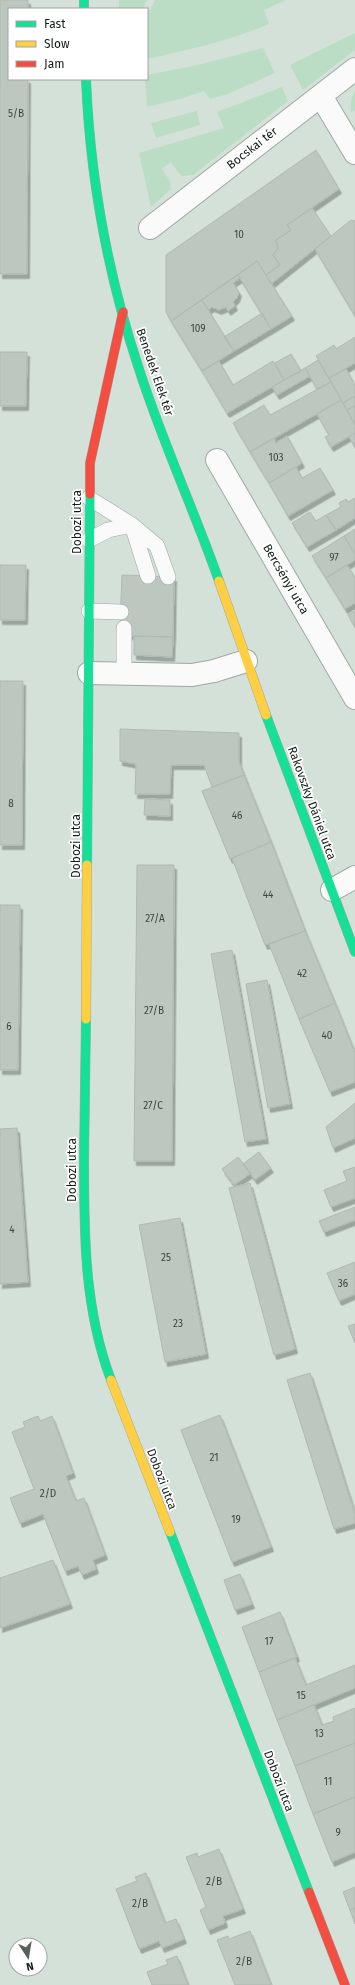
<svg xmlns="http://www.w3.org/2000/svg" width="355" height="1985" font-family="'Fira Sans',sans-serif">
<style>
.green{fill:#bbddc5}
.building{fill:#bcc7bf;stroke:#b0b9b3;filter:url(#shadow)}
.lines{fill:none;stroke-linecap:round;stroke-linejoin:round}
.lane-casing{stroke:#9fa9a2;stroke-width:16}
.street-casing{stroke:#9fa9a2;stroke-width:24}
.fast-casing{stroke:#9fa9a2;stroke-width:10}
.slow-casing{stroke:#9fa9a2;stroke-width:10}
.jam-casing{stroke:#9fa9a2;stroke-width:10}
.lane{stroke:#f9faf9;stroke-width:15}
.street{stroke:#f9faf9;stroke-width:22}
.fast{stroke:#16e098;stroke-width:9}
.slow{stroke:#ffcf43;stroke-width:9}
.jam{stroke:#f24e42;stroke-width:9}
.labels{text-anchor:middle;dominant-baseline:central;stroke-width:3.5;stroke-linejoin:round;paint-order:stroke}
.number-label{font-size:10px;fill:#3d4640}
.street-label{font-size:12px;fill:#131b15;stroke:#fff}
</style>
<defs>
<filter id="shadow"><feDropShadow dx="2.5" dy="4.5" stdDeviation="0" flood-color="#0004"/></filter>
</defs>
<rect width="100%" height="100%" fill="#d4e1d8"/>
<path class="green" d="M119 0H147L143 9H119Z
M155 0H286L264 10 269 24C230 41 188 50 147 59V16Z
M355 33V50L303 90 290 65Z
M263 48 275 73 228 94 210 99 204 91 180 99 147 107 145 79H147V75L198 65Z
M282 87 288 101 193 175 182 176 177 171 171 162 162 169 170 181 171 189 151 207 139 153 224 128 217 112Z
M355 91V110L351 113V100Z
M197 111 200 125 156 138 151 123Z"/>
<path class="building" d="M0 0H28V9H9V79H28L27 274H0Z
M316 150 339 189 287 225 291 230 276 240 278 248 273 255 280 265 266 275 257 261 171 321 166 312V255Z
M312 208 331 236 271 284 266 275 280 265 273 255 278 248 276 240 291 230 287 225Z
M351 220 355 221V316L315 249Z
M257 261 292 316 271 329 238 275Z
M238 275 240 278 233 283 239 292 237 298 233 302 235 306 228 311 226 307 219 310 212 307 208 310 202 300Z
M202 300 234 351 202 371 171 321Z
M262 313 271 329 234 351 224 337Z
M355 337V363L329 378 316 356 334 345 336 349Z
M0 352H27L26 406H0Z
M291 354 301 371 284 380 275 363Z
M318 360 331 382 317 389 305 368Z
M219 361 233 385 273 361 284 380 227 413 202 371Z
M305 368 310 376 277 395 272 387Z
M346 369 355 385V396L343 403 329 378Z
M331 382 341 400 250 452 233 423 264 405 270 415Z
M355 396V406L347 410 343 403Z
M341 400 355 425V433L331 447 325 437 329 435 317 414Z
M354 406 355 408V425L347 410Z
M355 433V447L349 437Z
M287 436 302 463 269 483 250 452 274 438 276 443Z
M296 467 302 478 320 468 333 490 288 516 269 483Z
M355 498V518L336 530 326 515 341 507 339 503 346 499 348 502Z
M310 512 316 521 326 515 336 530 307 547 292 523Z
M355 529V554L344 536Z
M344 536 355 554V560L326 578 312 556Z
M0 565H26L25 620H0Z
M347 565 355 577V603L345 609 326 578Z
M122 575 174 577 173 637 131 636 120 624Z
M355 611V627L348 615Z
M134 636 173 637 172 657 134 655Z
M0 681H23L22 845H0Z
M120 729 239 733V762L244 775 212 787 204 765H171L170 794H135L136 764 120 761Z
M244 775 271 842 230 859 202 791Z
M145 799 170 800V816L144 815Z
M271 842 305 931 265 945 232 858Z
M137 865H174L172 1161H134Z
M0 905H20L18 1070H0Z
M305 931 335 1003 299 1019 269 944Z
M232 950 266 1139 245 1142 211 954Z
M267 980 290 1104 268 1108 246 984Z
M335 1003 355 1053V1082L330 1092 299 1019Z
M355 1103V1138L333 1148 326 1127Z
M17 1128 28 1282 0 1284V1129Z
M259 1152 271 1168 255 1180 243 1164Z
M238 1157 251 1173 234 1185 222 1169Z
M355 1167V1198L331 1207 324 1190 347 1181 343 1171Z
M250 1183 295 1349 274 1355 229 1188Z
M355 1207V1220L324 1232 319 1221Z
M180 1218 206 1354 165 1362 139 1225Z
M355 1262V1294L339 1301 327 1273Z
M355 1324V1343L348 1326Z
M310 1373 355 1514V1523L334 1529 287 1380Z
M220 1415 271 1547 232 1562 181 1430Z
M38 1416 40 1421 52 1416 73 1473 66 1476 76 1501 84 1498 105 1555 93 1560 96 1569 82 1575 78 1566 65 1571 43 1514 20 1523 10 1498 34 1489 12 1432 25 1427 23 1422Z
M53 1560 70 1604 0 1628V1578Z
M240 1574 252 1604 235 1610 224 1580Z
M280 1612 297 1657 259 1672 242 1627Z
M295 1658 306 1685 355 1665V1688L277 1720 259 1672Z
M314 1705 322 1725 334 1721 333 1717 355 1708V1743L295 1766 277 1720Z
M355 1743V1797L313 1814 295 1766Z
M355 1797V1852L332 1862 313 1814Z
M219 1849 243 1909 223 1916 225 1923 208 1930 200 1910 206 1907 186 1857 197 1853 198 1857Z
M146 1873 165 1923 176 1919 184 1939 162 1948 159 1941 139 1949 116 1889 137 1881 135 1877Z
M355 1887V1908L350 1910 343 1892Z
M355 1908V1924L350 1910Z
M250 1931 271 1985H235L217 1940 228 1936 229 1939Z
M177 1956 188 1985H152L147 1972 168 1964 166 1960Z"/>
<g class="lines">
<defs>
<path id="lane" d="M89 498 132 525 157 546 168 577
M132 525 148 576
M89 540 108 530 132 525
M89 611 121 612
M124 674V628"/>
<path id="street" d="M321 96 355 153
M150 228 355 69
M217 460 355 698
M89 673 192 675 214 671 246 661
M332 890 355 877"/>
<path id="fast" d="M84 0V9
M86 79C90 177 108 276 139 369 162 441 194 510 219 581
M266 715 355 952
M87 865 90 494
M86 1019C85 1066 85 1112 84 1159 84 1233 84 1309 111 1380
M170 1532 309 1892"/>
<path id="slow" d="M219 581 266 715
M86 1019 87 865
M111 1380 170 1532"/>
<path id="jam" d="M90 494V463L123 312
M309 1892 345 1985"/>
</defs>
<use href="#lane" class="lane-casing"/>
<use href="#street" class="street-casing"/>
<use href="#fast" class="fast-casing"/>
<use href="#slow" class="slow-casing"/>
<use href="#jam" class="jam-casing"/>
<use href="#lane" class="lane"/>
<use href="#street" class="street"/>
<use href="#fast" class="fast"/>
<use href="#slow" class="slow"/>
<use href="#jam" class="jam"/>
</g>
<g class="labels">
<g class="number-label">
<text x="16" y="114">5/B</text>
<text x="239" y="235">10</text>
<text x="198" y="329">109</text>
<text x="276" y="458">103</text>
<text x="334" y="558">97</text>
<text x="11" y="804">8</text>
<text x="237" y="816">46</text>
<text x="268" y="895">44</text>
<text x="155" y="919">27/A</text>
<text x="302" y="974">42</text>
<text x="154" y="1011">27/B</text>
<text x="9" y="1027">6</text>
<text x="327" y="1036">40</text>
<text x="153" y="1106">27/C</text>
<text x="12" y="1230">4</text>
<text x="166" y="1258">25</text>
<text x="343" y="1284">36</text>
<text x="178" y="1324">23</text>
<text x="214" y="1458">21</text>
<text x="48" y="1494">2/D</text>
<text x="236" y="1520">19</text>
<text x="269" y="1642">17</text>
<text x="301" y="1696">15</text>
<text x="319" y="1734">13</text>
<text x="328" y="1782">11</text>
<text x="338" y="1833">9</text>
<text x="214" y="1882">2/B</text>
<text x="140" y="1904">2/B</text>
<text x="244" y="1962">2/B</text>
</g>
<g class="street-label">
<text transform="translate(252 148) rotate(-38)">Bocskai tér</text>
<text transform="translate(155 372) rotate(71)">Benedek Elek tér</text>
<text transform="translate(77 522) rotate(-90)">Dobozi utca</text>
<text transform="translate(286 579) rotate(60)">Bercsényi utca</text>
<text transform="translate(312 803) rotate(70)">Rakovszky Dániel utca</text>
<text transform="translate(76 846) rotate(-90)">Dobozi utca</text>
<text transform="translate(72 1170) rotate(-90)">Dobozi utca</text>
<text transform="translate(162 1479) rotate(69)">Dobozi utca</text>
<text transform="translate(279 1781) rotate(69)">Dobozi utca</text>
</g>
</g>
<rect x="8" y="8" width="140" height="72" fill="#ffffff" stroke="#a1a4a1"/>
<rect x="16" y="21" width="20" height="6" fill="#16e098" stroke="#a1a4a1"/>
<text x="44" y="28" font-size="12" fill="#131b15">Fast</text>
<rect x="16" y="41" width="20" height="6" fill="#ffcf43" stroke="#a1a4a1"/>
<text x="44" y="48" font-size="12" fill="#131b15">Slow</text>
<rect x="16" y="61" width="20" height="6" fill="#f24e42" stroke="#a1a4a1"/>
<text x="44" y="68" font-size="12" fill="#131b15">Jam</text>
<g transform="translate(28 1957) rotate(168)"><circle r="19" fill="#ffffff" stroke="#a1a4a1"/>
<path d="M0-3L7 15L0 10L-7 15Z" fill="#576059"/>
<text y="-6" font-size="11" font-weight="bold" text-anchor="middle" fill="#131b15">N</text>
</g>
</svg>
